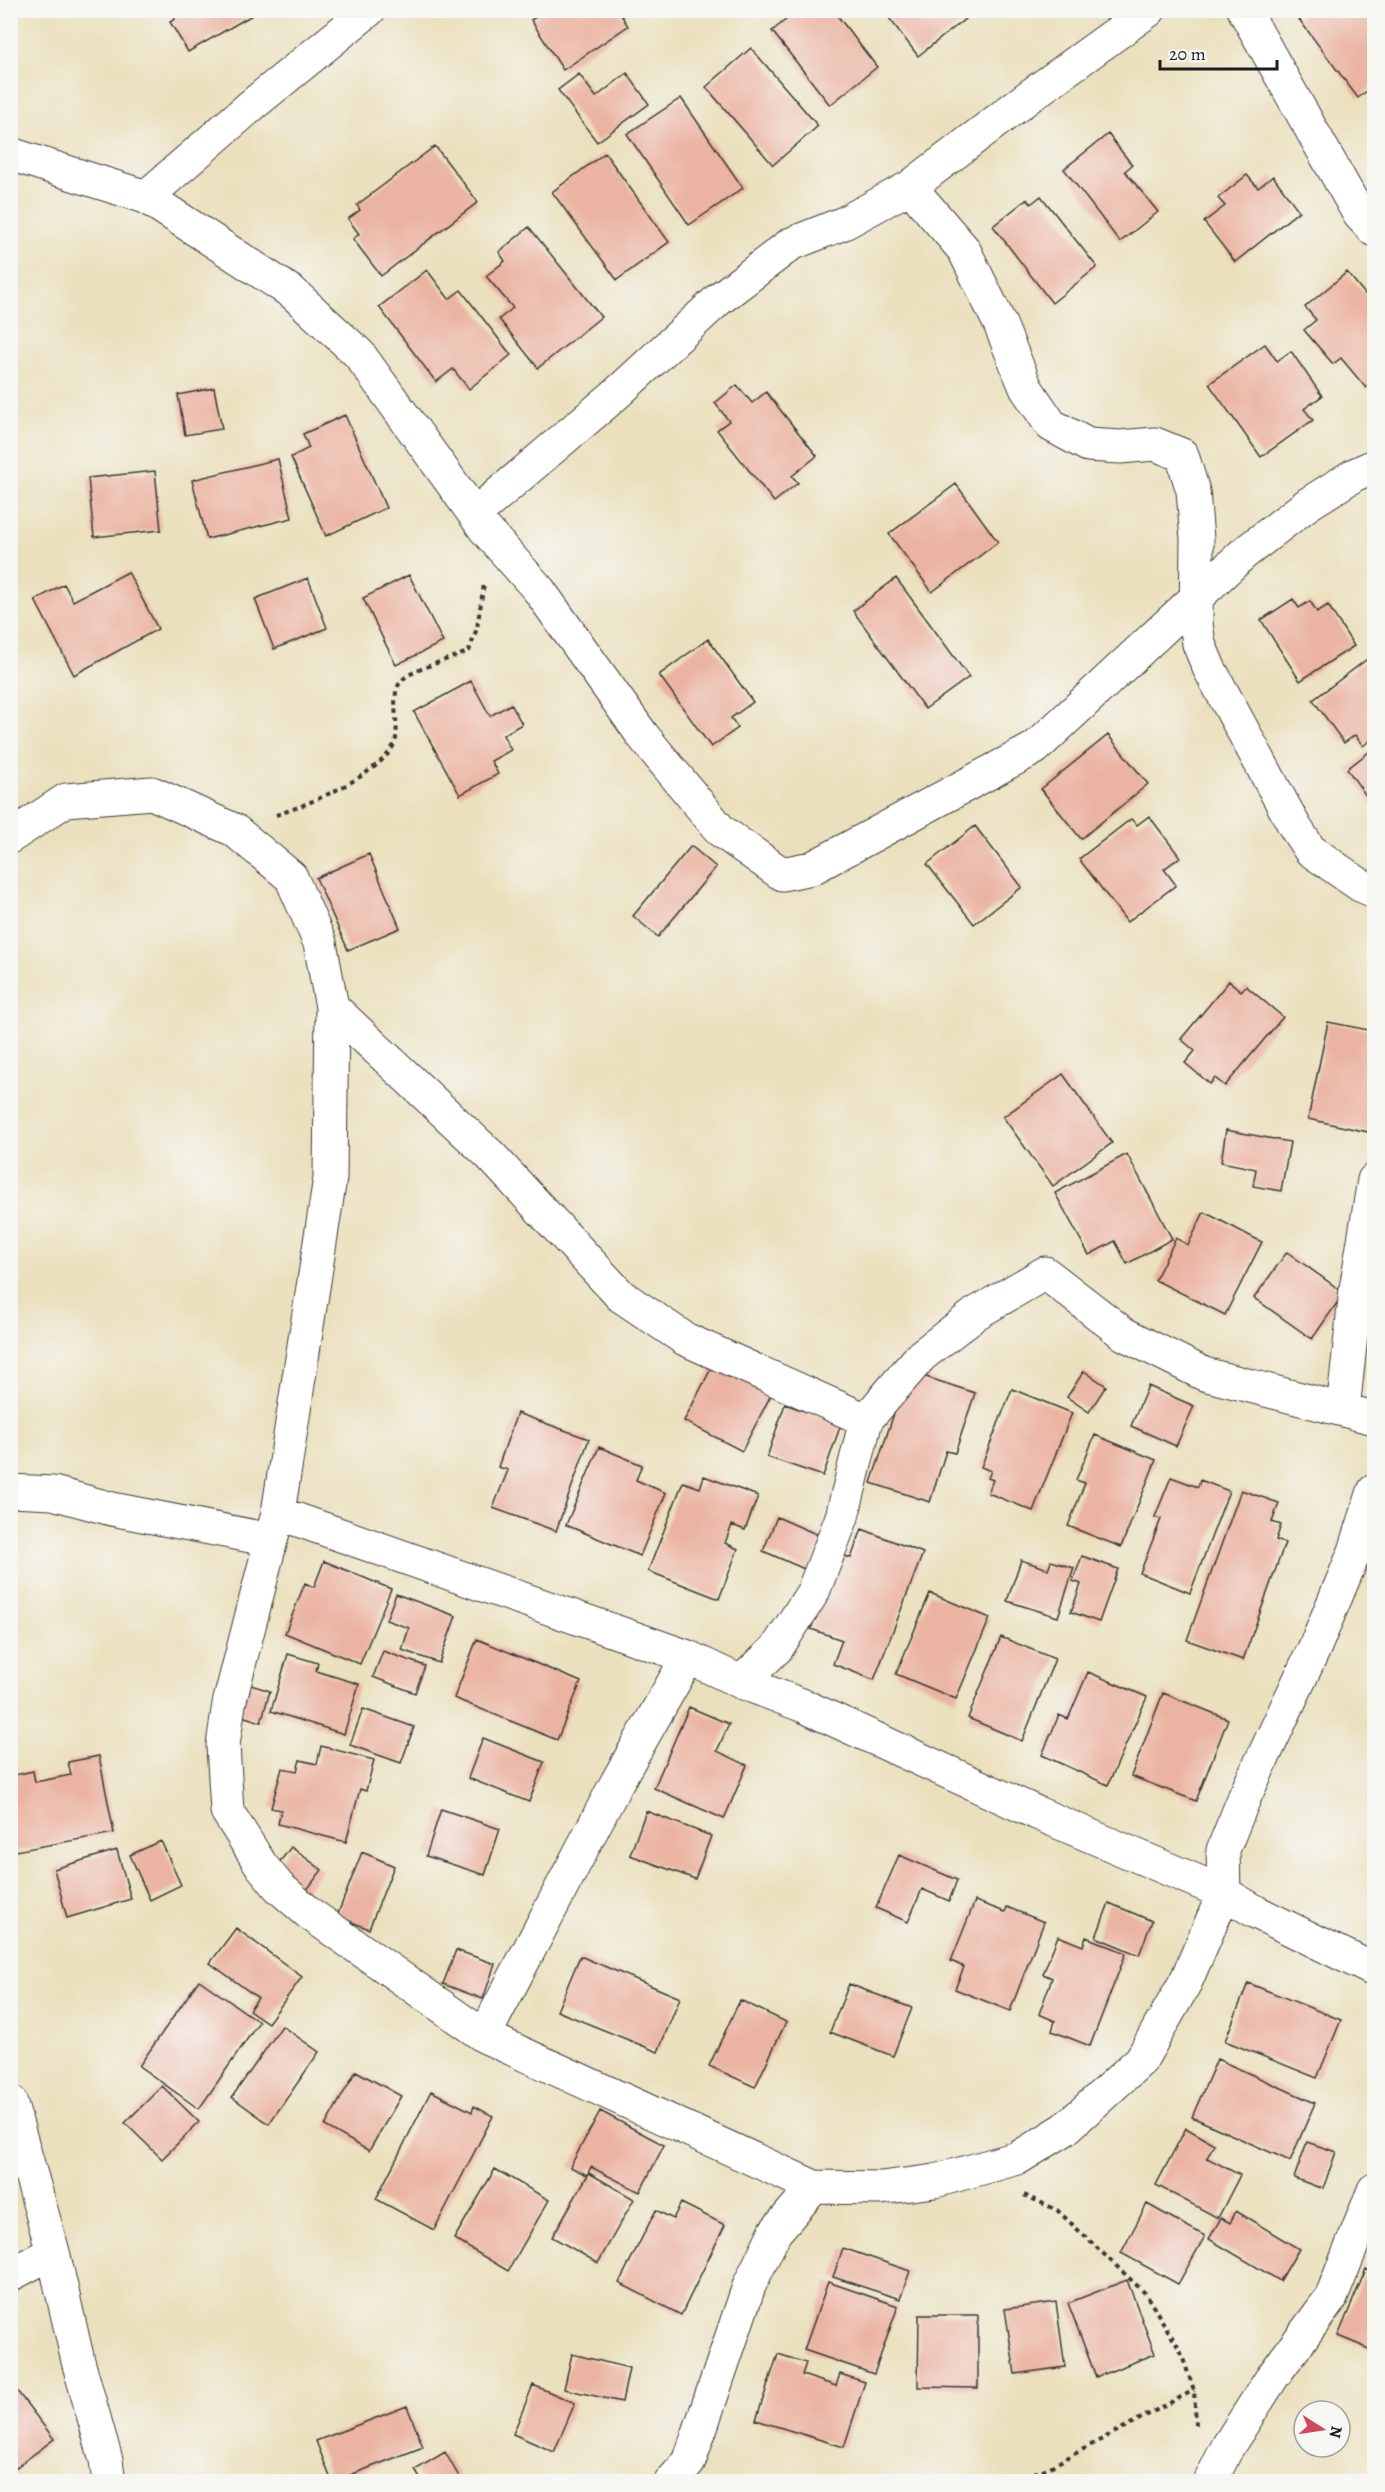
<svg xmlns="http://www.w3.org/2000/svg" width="1385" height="2492" font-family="Alegreya,serif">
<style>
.building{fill:#ebb3a1}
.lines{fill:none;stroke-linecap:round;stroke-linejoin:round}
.street-casing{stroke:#3b3934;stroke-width:35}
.path{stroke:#3b3934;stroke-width:4;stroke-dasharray:4.5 4.5;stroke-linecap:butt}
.street{stroke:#fff;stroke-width:33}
</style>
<rect width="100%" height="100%" fill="#f6f6f2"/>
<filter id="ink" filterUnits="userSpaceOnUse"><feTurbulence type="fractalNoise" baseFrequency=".0167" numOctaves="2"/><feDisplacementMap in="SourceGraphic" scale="12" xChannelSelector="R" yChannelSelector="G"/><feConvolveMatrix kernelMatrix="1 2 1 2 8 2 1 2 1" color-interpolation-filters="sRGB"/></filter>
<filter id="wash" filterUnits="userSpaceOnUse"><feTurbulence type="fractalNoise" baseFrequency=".008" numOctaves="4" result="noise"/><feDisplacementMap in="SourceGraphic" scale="24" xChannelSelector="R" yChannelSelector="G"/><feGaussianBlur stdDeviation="1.35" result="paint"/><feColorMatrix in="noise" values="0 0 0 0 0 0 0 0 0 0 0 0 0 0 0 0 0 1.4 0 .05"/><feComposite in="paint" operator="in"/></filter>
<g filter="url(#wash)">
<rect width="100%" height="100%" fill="#ebe0bd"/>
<g id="blocks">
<path class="building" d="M171 10H261L188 52 170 22 175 19Z
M540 10H618L628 26 563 70 531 20 542 13Z
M798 10H833L877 67 830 105 772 31Z
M883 10H959L965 19 918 56Z
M1308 10H1374V85L1358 98 1298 18Z
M751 48 818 126 773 165 706 87Z
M627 73 649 104 597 142 558 90 579 74 596 97Z
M681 98 743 188 689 225 627 134Z
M1108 134 1132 165 1125 171 1158 212 1120 242 1064 169Z
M435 146 478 202 381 276 353 239 359 234 348 219 360 210 357 205Z
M605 153 669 242 617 280 552 192Z
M1247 175 1258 188 1273 176 1299 211 1235 262 1204 222 1225 206 1218 198Z
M1041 196 1097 267 1052 303 993 226 1027 199 1031 204Z
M529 227 601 317 538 368 499 319 513 308 486 276 505 261 499 252Z
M427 270 449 299 461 290 511 355 469 389 453 369 436 382 379 307Z
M1347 272 1374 305V380L1366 388 1341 358 1333 364 1304 330 1316 320 1305 307Z
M1265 344 1277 361 1291 351 1322 396 1304 409 1313 420 1261 457 1209 384Z
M737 385 752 403 766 392 817 456 792 476 798 483 774 502 717 430 729 421 715 403Z
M214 388 222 429 185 435 178 395Z
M345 415 386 508 326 536 291 457 309 448 303 434Z
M278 459 292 518 207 539 192 480Z
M155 471 161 530 94 537 88 478Z
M956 484 998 542 932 592 889 534Z
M128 572 158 629 74 675 35 600 64 584 73 601Z
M409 575 443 642 396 665 363 598Z
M308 578 327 628 274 649 255 599Z
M896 578 969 677 925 709 853 611Z
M1293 599 1299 608 1310 601 1317 612 1328 605 1354 646 1300 681 1261 620Z
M708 639 753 702 731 718 738 728 711 747 659 675Z
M1374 654V737L1363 746 1355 735 1344 743 1313 700Z
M471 681 490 716 511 704 522 724 503 735 511 750 491 761 498 774 460 795 414 712Z
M1108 735 1148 784 1081 839 1041 789Z
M1374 748V807L1347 769Z
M1149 816 1180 857 1164 869 1176 885 1127 922 1079 859 1131 819 1137 825Z
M975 826 1022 887 974 924 927 864Z
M691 846 716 867 658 937 633 916Z
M369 854 400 928 348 950 316 878Z
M1229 981 1241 991 1246 986 1283 1017 1225 1086 1215 1078 1210 1084 1185 1063 1195 1051 1181 1039Z
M1328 1022 1374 1031V1102L1368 1132 1308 1119Z
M1063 1074 1112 1143 1053 1186 1003 1117Z
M1226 1130 1290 1142 1281 1191 1253 1186 1256 1169 1221 1162Z
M1127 1154 1172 1239 1127 1264 1115 1241 1089 1255 1055 1193Z
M1204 1212 1262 1242 1225 1315 1155 1280 1176 1238 1188 1245Z
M1287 1252 1344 1293 1312 1339 1254 1298Z
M715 1361 773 1391 742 1451 684 1421Z
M908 1371 975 1393 955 1453 946 1451 930 1502 871 1483Z
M1084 1371 1106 1386 1089 1412 1067 1397Z
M1148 1386 1194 1406 1176 1446 1131 1426Z
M1012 1389 1072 1413 1033 1511 988 1493 993 1480 988 1478 991 1471 981 1467Z
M785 1404 841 1424 823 1476 767 1457Z
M517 1413 589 1439 556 1531 493 1508 508 1470 498 1467Z
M1095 1435 1156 1460 1121 1547 1068 1526 1085 1483 1076 1480Z
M599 1447 642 1465 636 1480 666 1493 640 1556 566 1525Z
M704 1476 758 1496 745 1530 732 1525 725 1543 738 1549 719 1599 648 1571 683 1482 700 1488Z
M1171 1477 1198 1487 1200 1480 1229 1491 1190 1593 1140 1573 1161 1519 1155 1517Z
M1241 1490 1279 1503 1272 1522 1281 1525 1276 1540 1285 1543 1243 1660 1187 1640Z
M777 1517 823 1537 809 1571 763 1551Z
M862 1529 923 1553 874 1680 833 1664 842 1640 811 1629 839 1554 851 1558Z
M1082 1556 1118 1569 1099 1622 1071 1612 1081 1584 1073 1581Z
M1021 1560 1048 1569 1051 1561 1074 1568 1058 1617 1007 1601Z
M324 1561 391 1589 360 1664 285 1633 305 1583 314 1587Z
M930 1593 990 1618 956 1699 896 1674Z
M396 1594 456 1616 439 1663 402 1650 409 1628 386 1620Z
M1001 1637 1055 1659 1022 1741 968 1718Z
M477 1639 581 1682 557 1740 454 1698Z
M383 1651 425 1666 415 1693 373 1677Z
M288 1654 318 1663 316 1671 359 1684 344 1734 271 1711Z
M1088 1672 1147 1697 1108 1785 1042 1755 1059 1715 1068 1719Z
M238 1681 270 1691 261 1722 229 1712Z
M1163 1693 1228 1719 1196 1801 1131 1776Z
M689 1707 729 1724 717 1751 747 1765 724 1819 654 1788Z
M363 1709 414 1727 401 1763 350 1745Z
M483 1738 544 1762 529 1802 468 1778Z
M321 1746 374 1760 366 1791 360 1789 346 1842 278 1824 281 1810 271 1808 282 1768 297 1771 300 1760 317 1764Z
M99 1756 114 1833 16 1851 10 1822V1776L33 1771 35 1782 71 1775 68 1762Z
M441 1809 500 1829 485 1875 426 1856Z
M646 1811 711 1836 695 1879 630 1855Z
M161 1841 181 1885 150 1900 130 1855Z
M291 1847 322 1870 306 1891 275 1868Z
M117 1850 131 1899 67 1918 54 1869Z
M362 1852 394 1866 369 1929 337 1916Z
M899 1855 957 1880 949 1901 922 1889 908 1922 876 1908Z
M975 1901 1005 1912 1007 1907 1044 1922 1010 2011 955 1989 964 1967 951 1961Z
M1109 1903 1152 1921 1139 1955 1096 1937Z
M236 1928 302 1977 268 2023 249 2010 258 1998 210 1963Z
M1058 1936 1083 1946 1086 1937 1126 1953 1090 2046 1052 2031 1055 2021 1039 2014 1052 1978 1043 1974Z
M456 1950 495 1964 483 1999 443 1984Z
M580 1956 680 1998 658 2052 557 2011Z
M199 1980 259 2022 199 2109 139 2066Z
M1248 1983 1341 2020 1317 2078 1225 2041Z
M849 1984 912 2008 893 2056 830 2032Z
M740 2000 786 2022 755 2087 709 2066Z
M282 2026 319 2052 269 2124 232 2097Z
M1217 2059 1315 2103 1290 2161 1192 2117Z
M356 2071 401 2096 369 2151 325 2126Z
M162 2086 199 2122 162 2159 125 2123Z
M431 2091 472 2112 474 2106 493 2116 434 2230 376 2199Z
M600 2111 664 2145 640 2192 591 2167 587 2175 570 2167Z
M1186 2128 1214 2144 1207 2158 1240 2175 1218 2218 1156 2185Z
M1307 2142 1336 2152 1323 2189 1294 2178Z
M495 2169 549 2200 508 2271 454 2239Z
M589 2173 634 2199 598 2263 552 2237Z
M681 2203 725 2225 681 2315 619 2283 656 2210 673 2219Z
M1147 2204 1205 2236 1178 2284 1121 2253Z
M1236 2211 1299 2249 1280 2281 1209 2239 1221 2218 1230 2223Z
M843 2248 910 2271 900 2299 833 2277Z
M1366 2269 1374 2273V2343L1372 2350 1338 2336Z
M1127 2280 1155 2354 1096 2377 1068 2303Z
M828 2282 898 2306 874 2374 804 2350Z
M1056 2302 1065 2367 1015 2374 1005 2309Z
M919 2315H978V2388L918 2387Z
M572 2354 629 2368 622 2402 564 2389Z
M778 2354 806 2363 802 2375 836 2386 840 2374 865 2382 844 2447 756 2420Z
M10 2382 54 2439 10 2472Z
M533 2385 575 2403 554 2452 513 2434Z
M407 2406 423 2447 332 2482 316 2441Z
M445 2452 462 2482H422L415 2470Z"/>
</g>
</g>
<g filter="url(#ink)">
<use href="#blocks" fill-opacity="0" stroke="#3b3934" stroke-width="1.5"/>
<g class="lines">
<defs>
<path id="street" d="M1149 10 1027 98 910 187 964 250 1000 324 1026 388 1051 425 1088 445 1120 447 1155 444 1182 455 1193 491 1197 539 1196 623 1199 644 1209 668 1295 827 1310 850 1360 885 1374 891
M1244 10 1359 214 1374 230
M10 154 146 197 293 293 359 354 485 529 539 590 643 736 721 831 782 874 812 868 1035 748 1243 554 1308 504 1354 475 1374 466
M146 197 252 105 369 10
M475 514 615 395 719 299 791 244 844 223 910 187
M10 837 66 800 152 793 234 830 291 877 320 943 332 1007 330 1178 278 1513 229 1704 223 1745 227 1811 261 1865 279 1887 310 1914 484 2036 814 2187 881 2188 935 2181 1018 2158 1065 2129 1141 2060 1186 1981 1224 1893 1223 1850 1245 1796 1314 1649 1355 1551 1374 1491
M332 1007 490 1155 621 1296 685 1339 866 1420
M1343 1410 1356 1289 1374 1180
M10 1491 53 1493 112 1509 271 1540
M278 1513 688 1657 741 1682 804 1706 1037 1813 1224 1893 1256 1912 1374 1970
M741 1682 777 1648 813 1592 842 1517 866 1420 921 1356 975 1314 1045 1273 1124 1334 1204 1374 1374 1418
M484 2036 617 1782 688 1657
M10 2101 53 2252 78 2361 106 2460 109 2482
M10 2275 53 2252
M671 2482 689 2462 749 2286 775 2232 814 2187
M1210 2482 1228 2446 1273 2376 1331 2298 1374 2190"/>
</defs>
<use href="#street" class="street-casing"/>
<path class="path" d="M276 815C305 806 391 771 396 738 399 721 389 694 402 680 415 668 452 659 469 651L477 628 484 584
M1024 2195 1057 2210 1145 2293 1180 2350 1194 2390 1196 2425
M1008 2482 1048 2468 1194 2390"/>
<use href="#street" class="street"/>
</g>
</g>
<rect width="1385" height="2492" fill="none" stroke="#f6f6f2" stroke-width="36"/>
<g transform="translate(1322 2429) rotate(102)"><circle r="28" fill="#f6f6f2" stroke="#9f9f9c" stroke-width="1.5"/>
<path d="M0-4.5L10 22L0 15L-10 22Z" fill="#d1495b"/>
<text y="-9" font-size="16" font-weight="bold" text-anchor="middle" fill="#1c1c1c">N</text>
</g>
<path d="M1160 60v9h117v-9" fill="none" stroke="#1c1c1c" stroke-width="3"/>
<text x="1169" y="60" font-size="18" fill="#1c1c1c" stroke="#f6f6f2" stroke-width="4.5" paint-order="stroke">20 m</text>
</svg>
